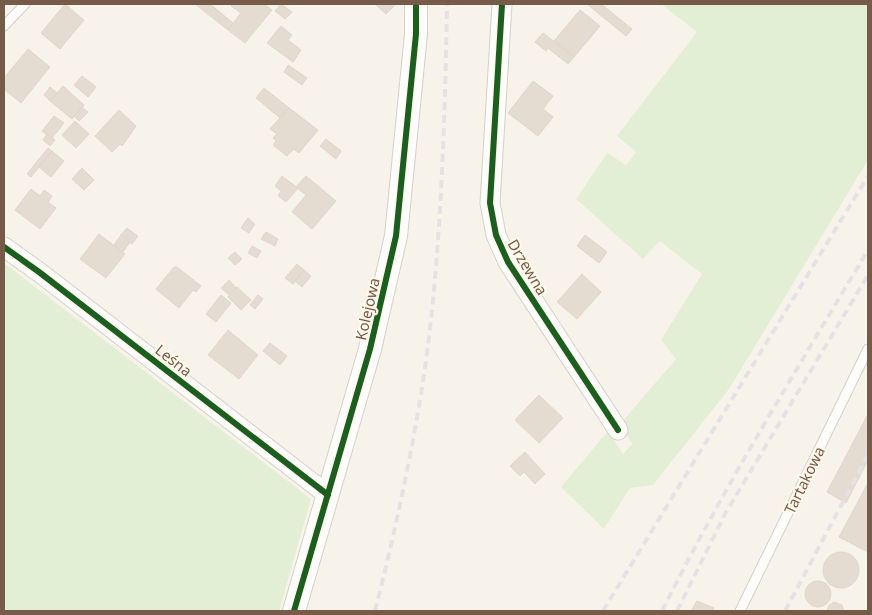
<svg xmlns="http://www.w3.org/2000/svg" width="872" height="615" font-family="'Noto Sans',sans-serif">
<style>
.green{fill:#e2efd4}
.building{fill:#e4dbd1;stroke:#e0d6cc}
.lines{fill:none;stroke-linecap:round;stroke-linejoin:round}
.service-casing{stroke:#d6d0c8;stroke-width:11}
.minor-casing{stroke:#d6d0c8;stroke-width:21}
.tertiary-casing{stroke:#d6d0c8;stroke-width:24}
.service{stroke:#fefdfc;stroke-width:9}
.minor{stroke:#fefdfc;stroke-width:19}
.tertiary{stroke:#fefdfc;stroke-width:22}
.rail{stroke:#e5e2e5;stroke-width:4;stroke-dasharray:8 5;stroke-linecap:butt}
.cycleway-casing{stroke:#fff8eb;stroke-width:9}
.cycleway{stroke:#1b5e20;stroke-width:6}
.labels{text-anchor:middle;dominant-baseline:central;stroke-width:4.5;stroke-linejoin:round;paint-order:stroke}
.street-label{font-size:15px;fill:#765c48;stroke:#fff8eb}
</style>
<rect width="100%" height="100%" fill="#f7f3ea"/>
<path class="green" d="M661 4H868V160L729 389 653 485 630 488 604 529 561 487 608 431 623 454 632 444 620 424 676 359 661 340 702 274 660 241 643 259 576 199 607 153 626 165 636 152 617 136 697 32Z
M4 263 311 499 279 611H4Z"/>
<path class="building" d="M65 4 84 20 60 49 41 33Z
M195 4H210L233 23 228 30Z
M233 4H264L272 10 245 43 228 30 241 13 231 6Z
M281 4 292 12 285 19 275 11Z
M375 4H396L386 14Z
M587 4H601L632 29 626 36Z
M580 10 600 26 574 57 554 41Z
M281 26 292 35 288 40 301 50 293 62 267 43Z
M543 33 574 57 568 64 548 48 546 51 535 42Z
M28 49 50 67 21 103 4 89V78Z
M288 65 307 78 302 85 284 72Z
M82 76 96 87 88 97 74 85Z
M533 81 553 96 543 109 553 117 538 136 508 113Z
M63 86 84 105 72 119 50 101Z
M50 87 57 93 50 101 44 95Z
M264 88 289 108 280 118 256 98Z
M82 107 88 112 79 121 74 116Z
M289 108 318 130 299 153 294 149 287 156 273 145 276 141 273 138 277 134 270 129Z
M119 110 136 126 122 146 120 144 112 152 95 136Z
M54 116 64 123 52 138 42 131Z
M75 121 89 134 76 148 62 135Z
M47 134 55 140 50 146 43 140Z
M326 139 341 151 336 159 320 146Z
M48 148 52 151 39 167 35 164Z
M52 151 64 161 51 177 39 167Z
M35 164 39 167 31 177 27 174Z
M82 168 94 180 84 190 72 179Z
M282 176 298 188 286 202 278 196 281 191 275 186Z
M306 176 336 201 312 229 292 212 306 195 296 187Z
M31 189 40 196 44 190 52 196 48 202 56 208 40 229 15 210Z
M248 218 255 224 249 233 241 228Z
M127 228 138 236 132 244 121 235Z
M266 232 278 239 275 246 261 239Z
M99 234 125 254 106 278 80 259Z
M121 235 130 242 123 252 114 245Z
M585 235 607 252 599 263 577 246Z
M252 246 261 251 257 258 248 253Z
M235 252 242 259 235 265 228 258Z
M297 264 304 270 293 284 285 278Z
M174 267H177L201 286 196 292 193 290 179 308 156 289Z
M304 270 311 276 302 287 295 281Z
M582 274 601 292 577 319 557 302Z
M229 280 236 288 229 295 221 288Z
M237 287 251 300 241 310 228 297Z
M221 295 231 303 216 322 206 314Z
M258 295 263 299 255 309 250 305Z
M228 330 258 355 239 379 208 355Z
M270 343 287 356 280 365 263 351Z
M539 395 563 418 539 443 515 420Z
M867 416 868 460 846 503 827 492Z
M525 452 545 474 535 484 524 472 520 476 510 466Z
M868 483V552L839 537Z
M823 570a18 18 0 1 1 36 0a18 18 0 1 1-36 0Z
M805 594a13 13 0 1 1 26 0a13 13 0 1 1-26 0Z
M697 601 714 608 712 611H691Z
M834 602 842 605 844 611H827L829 605Z"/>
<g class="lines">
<defs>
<path id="service" d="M4 26 25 4
M740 611 868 349"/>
<path id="minor" d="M502 4 490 203 496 235 508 262 618 430
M4 247 39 272 328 495"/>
<path id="tertiary" d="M294 611 370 349 396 236 416 34V4"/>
</defs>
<use href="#service" class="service-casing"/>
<use href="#minor" class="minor-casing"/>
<use href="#tertiary" class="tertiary-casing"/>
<use href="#service" class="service"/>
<use href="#minor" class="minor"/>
<use href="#tertiary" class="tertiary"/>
<path class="rail" d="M375 611C398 519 419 424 430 329 442 221 445 112 447 4
M603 611 868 176
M662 611C724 487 797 369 868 250
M677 611 725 514 868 275
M785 611 868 455"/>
<defs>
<path id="cycleway" d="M502 4 490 203 496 235 508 262 618 430
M4 247 39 272 328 495
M294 611 370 349 396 236 416 34V4"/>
</defs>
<use href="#cycleway" class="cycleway-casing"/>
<use href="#cycleway" class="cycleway"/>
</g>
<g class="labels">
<g class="street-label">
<text transform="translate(528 267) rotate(59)">Drzewna</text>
<text transform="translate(367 309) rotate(-77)">Kolejowa</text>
<text transform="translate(174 360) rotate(38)">Leśna</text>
<text transform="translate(804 480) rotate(-64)">Tartakowa</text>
</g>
</g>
<rect width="872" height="615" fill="none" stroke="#765c48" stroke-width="10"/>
</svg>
